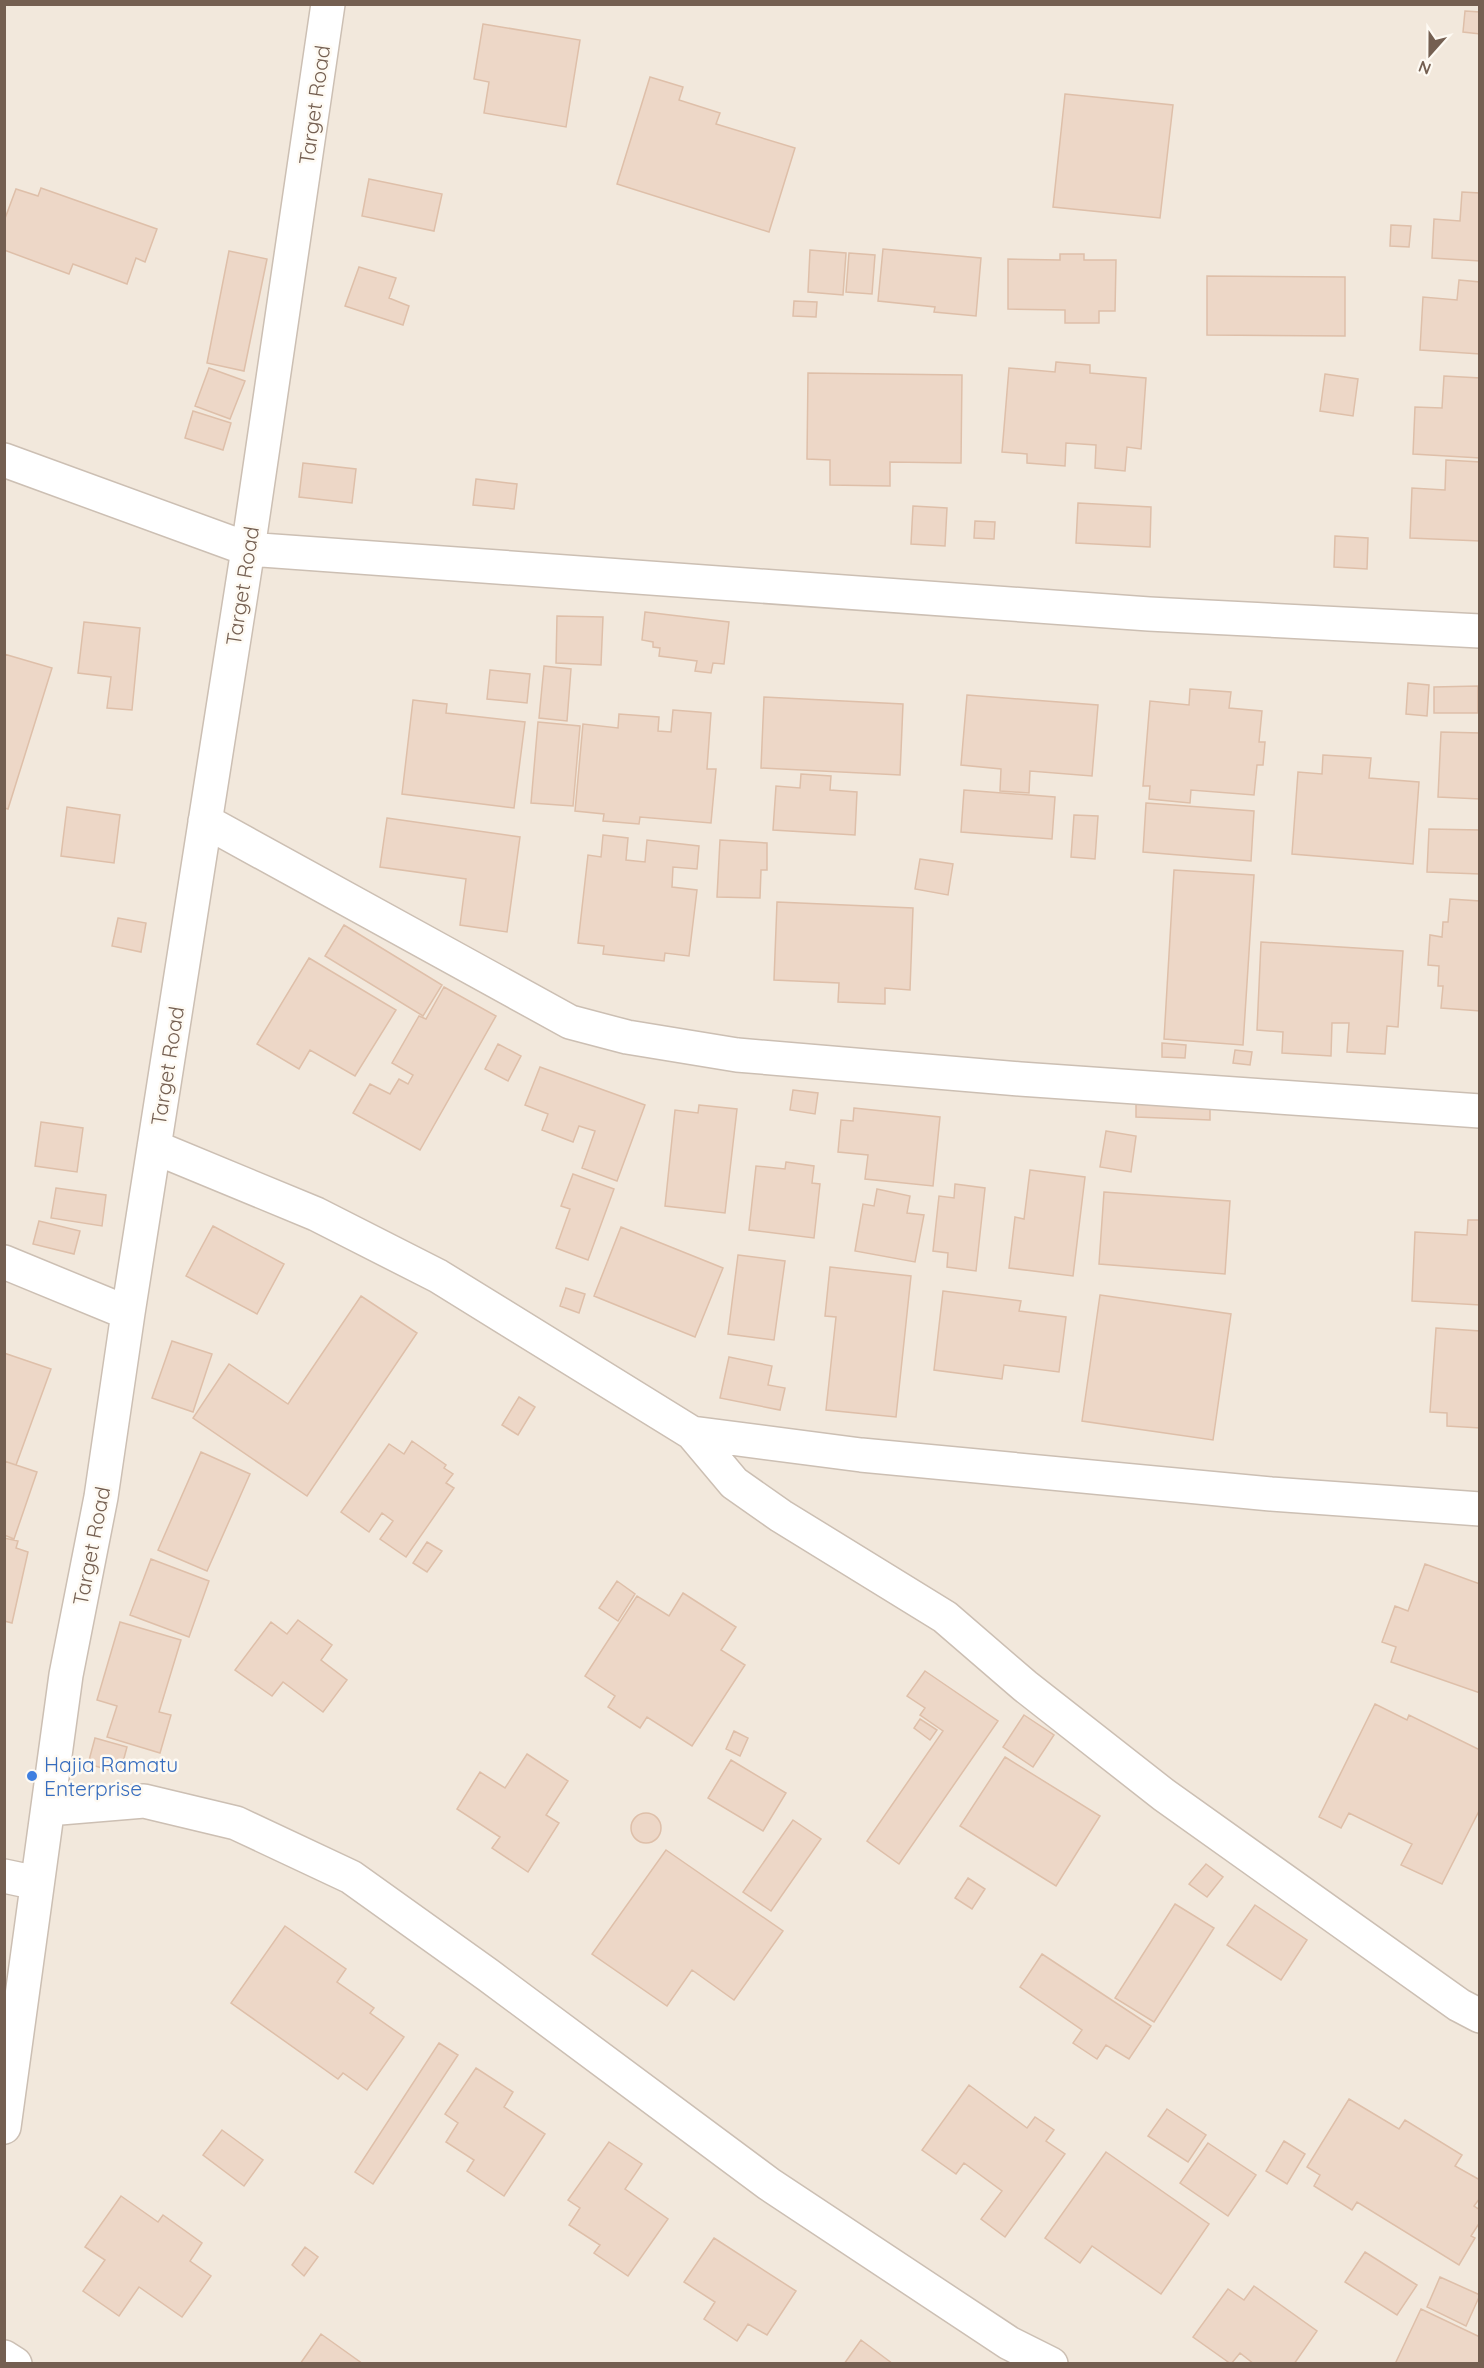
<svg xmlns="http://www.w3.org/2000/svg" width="1484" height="2368" font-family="Quicksand,sans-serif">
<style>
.residential{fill:#f2e8dc}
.building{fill:#edd7c7;stroke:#debfa9;stroke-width:1.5}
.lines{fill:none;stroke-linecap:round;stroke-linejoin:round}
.street-casing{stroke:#ccbfb3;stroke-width:36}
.street{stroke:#fff;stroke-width:33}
.shop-dot{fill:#3f7fe0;stroke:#fefaf3;stroke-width:2}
.labels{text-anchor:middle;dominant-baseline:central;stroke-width:5;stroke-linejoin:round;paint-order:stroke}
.street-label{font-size:21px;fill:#745f51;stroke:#fefaf3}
.shop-label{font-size:21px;fill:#366cbe;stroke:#fefaf3;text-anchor:start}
</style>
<rect width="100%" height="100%" fill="#fbf6ed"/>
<path class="residential" d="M5 5H1479V2363H5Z"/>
<path class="building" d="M1465 11 1480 12V34L1463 32Z
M483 24 580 40 566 127 484 113 489 82 474 79Z
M650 77 683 87 679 100 720 113 716 124 795 148 769 232 617 184Z
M1065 94 1173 105 1160 218 1053 207Z
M369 179 442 194 434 231 362 216Z
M41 188 157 229 145 262 136 258 127 284 73 264 69 274 4 250V221L16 189 38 196Z
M1462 192 1480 193V261L1432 258 1434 219 1460 221Z
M1391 225 1411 226 1409 247 1390 246Z
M883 249 981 258 976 316 934 312 935 307 878 301Z
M810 250 846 253 843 295 808 292Z
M229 251 267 259 244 371 207 363Z
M849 253 875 255 872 294 846 292Z
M1060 254H1084V260H1116L1115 311H1099V323H1065V310L1008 309V259L1060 260Z
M359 267 396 278 389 298 409 306 403 325 345 306Z
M1207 276 1345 277V336L1207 335Z
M1459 280 1480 282V354L1420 350 1423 297 1457 300Z
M794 301 817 302 816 317 793 316Z
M1056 362 1090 365V373L1146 378 1141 449 1127 447 1125 471 1095 468 1096 445 1066 443 1065 466 1027 463V454L1002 452 1009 368 1055 372Z
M209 368 245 381 230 419 195 406Z
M808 373 962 375 961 463 890 462V486L830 485V460L807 459Z
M1325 374 1358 379 1353 416 1320 411Z
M1444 376 1480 378V458L1413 454 1415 407 1442 408Z
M193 411 231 423 223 450 185 438Z
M1446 460 1480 462V541L1410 538 1412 488 1445 490Z
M303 463 356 469 352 503 299 497Z
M476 479 517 484 514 509 473 505Z
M1078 503 1151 507 1150 547 1076 543Z
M913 506 947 508 945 546 911 544Z
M975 521 995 522 994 539 974 538Z
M1335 536 1368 538 1367 569 1334 567Z
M645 612 729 622 724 664 713 663 711 673 695 671 697 661 659 656 660 648 653 647V642L642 640Z
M557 616 603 617 601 665 556 663Z
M84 622 140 628 132 710 107 708 111 677 78 673Z
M4 654 52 668 8 809 4 808Z
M544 666 571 669 567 721 539 718Z
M490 670 530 674 527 703 487 699Z
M1408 683 1429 685 1427 716 1406 714Z
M1478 686V713H1434V687Z
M1190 689 1231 692 1229 708 1262 711 1259 742H1265L1263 765H1257L1254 795 1191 790 1190 803 1149 799 1150 786H1143L1150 701 1189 705Z
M967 695 1098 705 1092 776 1030 771 1029 793 1000 791 1001 769 961 765Z
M764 697 903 704 900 775 761 768Z
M413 700 447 704 446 713 525 722 514 808 402 794Z
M673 710 711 713 707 769H716L711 823 640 817 639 824 603 821 604 814 575 811 583 724 618 728 619 714 659 717 658 731 671 732Z
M538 722 580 726 573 806 531 803Z
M1441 732 1480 733V799L1438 797Z
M1323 755 1371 758 1369 778 1419 782 1413 864 1292 854 1298 772 1322 774Z
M801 774 831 776 830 790 857 792 855 835 773 830 776 786 800 788Z
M964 790 1055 797 1052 839 961 832Z
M1146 803 1254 811 1251 861 1143 852Z
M67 807 120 815 114 863 61 856Z
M1074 815 1098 816 1095 859 1071 857Z
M387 818 520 837 507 932 460 925 466 879 380 867Z
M1429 829 1480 830V874L1427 872Z
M603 835 628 838 626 860 645 862 647 840 699 846 697 869 673 867 672 887 697 890 689 956 665 953 664 961 603 954 604 946 578 943 588 855 601 857Z
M720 840 767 843V870H761L760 898 717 897Z
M920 859 953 864 948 895 915 889Z
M1174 870 1254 875 1243 1045 1164 1039Z
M1450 899 1480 901V1011L1441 1008 1443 986H1438L1439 966 1428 965 1430 935 1442 937 1443 922H1448Z
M777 902 913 908 910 990 885 988V1004L838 1002 839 983 774 980Z
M118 918 146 923 141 952 112 946Z
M344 925 442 985 423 1016 325 956Z
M1261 942 1403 951 1398 1027 1387 1026 1385 1054 1347 1052 1349 1023H1332L1331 1056 1282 1053 1283 1032 1257 1030Z
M309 958 396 1010 355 1076 310 1050 299 1069 257 1044Z
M444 987 496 1016 420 1150 353 1113 370 1084 390 1094 399 1079 408 1084 413 1075 392 1063 419 1016 426 1019Z
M1162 1043 1186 1045 1185 1058 1162 1057Z
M498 1044 521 1056 508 1081 485 1069Z
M1235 1050 1252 1052 1250 1065 1233 1063Z
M540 1067 645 1105 617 1181 582 1168 595 1131 579 1126 573 1142 542 1130 548 1114 525 1105Z
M793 1090 818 1093 815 1114 790 1110Z
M1136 1104 1210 1106V1120L1136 1117Z
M699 1105 737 1109 725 1213 665 1206 675 1110 698 1113Z
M854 1108 940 1117 933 1186 865 1179 868 1155 838 1152 841 1120 853 1121Z
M41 1122 83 1128 77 1172 35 1166Z
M1106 1131 1136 1136 1131 1172 1100 1167Z
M786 1162 814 1166 812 1183 820 1184 814 1238 749 1230 756 1166 785 1169Z
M1030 1170 1085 1177 1073 1276 1009 1268 1015 1217 1024 1219Z
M573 1174 614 1189 588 1260 556 1248 570 1209 561 1206Z
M955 1184 985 1188 976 1271 947 1267 948 1253 933 1251 939 1196 954 1198Z
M56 1188 106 1195 102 1226 51 1218Z
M877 1189 910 1196 907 1213 924 1215 915 1262 855 1251 863 1204 874 1206Z
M1104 1192 1230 1201 1225 1274 1099 1264Z
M1468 1220H1480V1305L1412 1301 1415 1232 1467 1235Z
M39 1221 80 1231 74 1254 33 1244Z
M213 1226 284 1264 257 1314 186 1276Z
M621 1227 723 1268 695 1337 594 1296Z
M738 1255 785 1261 774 1340 728 1334Z
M830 1267 911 1276 896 1417 826 1410 836 1317 825 1316Z
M566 1288 585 1294 579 1313 560 1306Z
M943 1291 1021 1301 1019 1311 1066 1317 1059 1372 1004 1365 1002 1379 934 1370Z
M1100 1295 1231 1314 1213 1440 1082 1421Z
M361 1296 417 1333 307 1496 193 1418 229 1364 288 1404Z
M1436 1328 1480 1331V1428L1447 1426V1413L1430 1412Z
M172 1341 212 1354 193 1412 152 1398Z
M4 1353 51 1369 16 1465 4 1461Z
M729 1357 772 1366 768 1385 785 1388 780 1410 720 1398Z
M519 1397 535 1407 518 1435 502 1425Z
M412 1441 446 1465 444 1468 453 1474 446 1483 454 1488 406 1557 380 1539 393 1521 382 1513 369 1532 341 1512 389 1444 404 1454Z
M201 1452 250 1474 207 1571 158 1550Z
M4 1461 37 1472 14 1539 4 1535Z
M4 1538 18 1541 16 1548 28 1552 12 1623 4 1621Z
M427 1542 442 1551 427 1572 413 1563Z
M151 1559 209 1581 189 1637 130 1615Z
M1425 1564 1480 1584V1693L1391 1662 1396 1647 1382 1642 1395 1606 1408 1611Z
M617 1581 635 1594 618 1621 599 1608Z
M683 1593 736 1627 721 1650 745 1665 692 1746 647 1717 640 1728 608 1707 615 1696 585 1676 637 1596 669 1616Z
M298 1620 332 1645 321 1660 347 1680 323 1712 283 1682 272 1696 235 1670 271 1622 287 1634Z
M120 1622 181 1640 159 1712 171 1715 160 1753 107 1737 117 1706 97 1700Z
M925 1671 998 1721 899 1864 867 1841 943 1731 920 1715 925 1708 907 1696Z
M1375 1704 1407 1720 1409 1715 1480 1750V1809L1442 1884 1401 1865 1412 1844 1349 1813 1341 1828 1319 1817Z
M1024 1715 1054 1735 1033 1767 1003 1747Z
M920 1719 937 1730 930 1740 914 1728Z
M734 1731 748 1738 740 1756 726 1749Z
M95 1738 127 1747 120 1773 88 1764Z
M527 1754 568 1781 546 1815 559 1823 528 1872 492 1848 500 1837 457 1809 480 1772 505 1788Z
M1005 1757 1100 1816 1056 1886 960 1826Z
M731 1760 786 1793 763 1831 708 1798Z
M631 1828a15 15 0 1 1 30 0a15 15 0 1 1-30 0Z
M793 1820 821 1839 771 1911 743 1892Z
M666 1850 783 1931 734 2000 692 1970 667 2006 592 1954Z
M1206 1864 1223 1877 1207 1897 1189 1884Z
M968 1878 985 1889 972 1909 955 1898Z
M1175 1904 1214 1928 1154 2022 1115 1998Z
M1255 1905 1307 1940 1281 1980 1227 1945Z
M285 1926 346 1969 337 1982 374 2008 370 2013 404 2037 367 2090 343 2073 338 2079 231 2003Z
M1042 1954 1151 2026 1129 2059 1106 2045 1097 2059 1073 2043 1082 2030 1020 1987Z
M439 2043 458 2055 373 2184 355 2172Z
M476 2068 513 2092 504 2107 545 2134 504 2196 467 2171 474 2160 446 2142 458 2123 445 2114Z
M969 2085 1027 2128 1035 2117 1054 2130 1046 2141 1065 2154 1005 2237 981 2219 1002 2191 964 2163 956 2174 922 2150Z
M1349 2099 1399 2129 1405 2120 1462 2155 1455 2166 1480 2180V2198L1474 2206 1480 2210V2222L1471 2236 1475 2238 1459 2265 1357 2202 1352 2210 1314 2186 1320 2175 1307 2167Z
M1167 2109 1206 2135 1188 2162 1148 2136Z
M222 2130 263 2160 244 2186 203 2155Z
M1284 2141 1305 2154 1287 2184 1266 2171Z
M609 2142 642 2164 625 2189 668 2219 628 2276 594 2253 600 2245 569 2225 580 2208 568 2200Z
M1208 2143 1256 2175 1228 2216 1180 2183Z
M1106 2152 1209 2224 1161 2294 1092 2246 1080 2263 1045 2238Z
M121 2196 158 2222 163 2215 202 2243 190 2261 211 2276 182 2317 139 2287 119 2316 83 2291 105 2260 85 2247Z
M714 2238 796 2291 767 2335 748 2324 737 2341 704 2319 715 2302 684 2282Z
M305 2247 318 2257 304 2276 292 2265Z
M1365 2252 1417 2285 1397 2315 1345 2282Z
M1440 2277 1480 2295 1466 2326 1427 2307Z
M1254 2286 1317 2331 1294 2364H1254L1240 2353 1231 2364 1193 2337 1228 2289 1244 2300Z
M1421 2309 1480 2337V2364H1395Z
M321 2334 363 2364H300Z
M861 2340 893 2364H844Z"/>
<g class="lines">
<defs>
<path id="street" d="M4 460 248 549 1149 614 1480 631
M205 821 570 1022 627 1037 737 1055 1020 1079 1480 1111
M154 1147 316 1214 438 1276 692 1433 861 1455 1271 1494 1480 1509
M4 1262 128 1313
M692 1433 734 1483 781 1516 945 1617 1025 1686 1164 1795 1459 2005 1480 2016
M48 1809 144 1801 236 1823 351 1877 488 1975 769 2184 1009 2343 1051 2364
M4 1876 37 1883
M4 2127 66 1675 101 1497 128 1313 248 549 328 4
M4 2357 15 2364"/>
</defs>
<use href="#street" class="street-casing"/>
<use href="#street" class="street"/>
</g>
<circle class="shop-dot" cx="32" cy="1776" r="6"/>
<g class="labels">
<g class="street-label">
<text transform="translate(314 105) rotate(-82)">Target Road</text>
<text transform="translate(242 586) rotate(-81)">Target Road</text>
<text transform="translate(167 1066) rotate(-81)">Target Road</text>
<text transform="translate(91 1546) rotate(-79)">Target Road</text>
</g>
<g class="shop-label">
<text x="44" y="1764">Hajia Ramatu<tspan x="44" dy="24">Enterprise</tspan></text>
</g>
</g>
<rect width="1484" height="2368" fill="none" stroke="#745f51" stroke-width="12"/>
<g transform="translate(1430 54) rotate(201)" stroke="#fefaf3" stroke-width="4.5" paint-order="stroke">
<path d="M0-4.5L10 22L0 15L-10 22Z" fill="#745f51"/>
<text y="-9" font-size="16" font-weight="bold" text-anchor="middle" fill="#745f51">N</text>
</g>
</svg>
